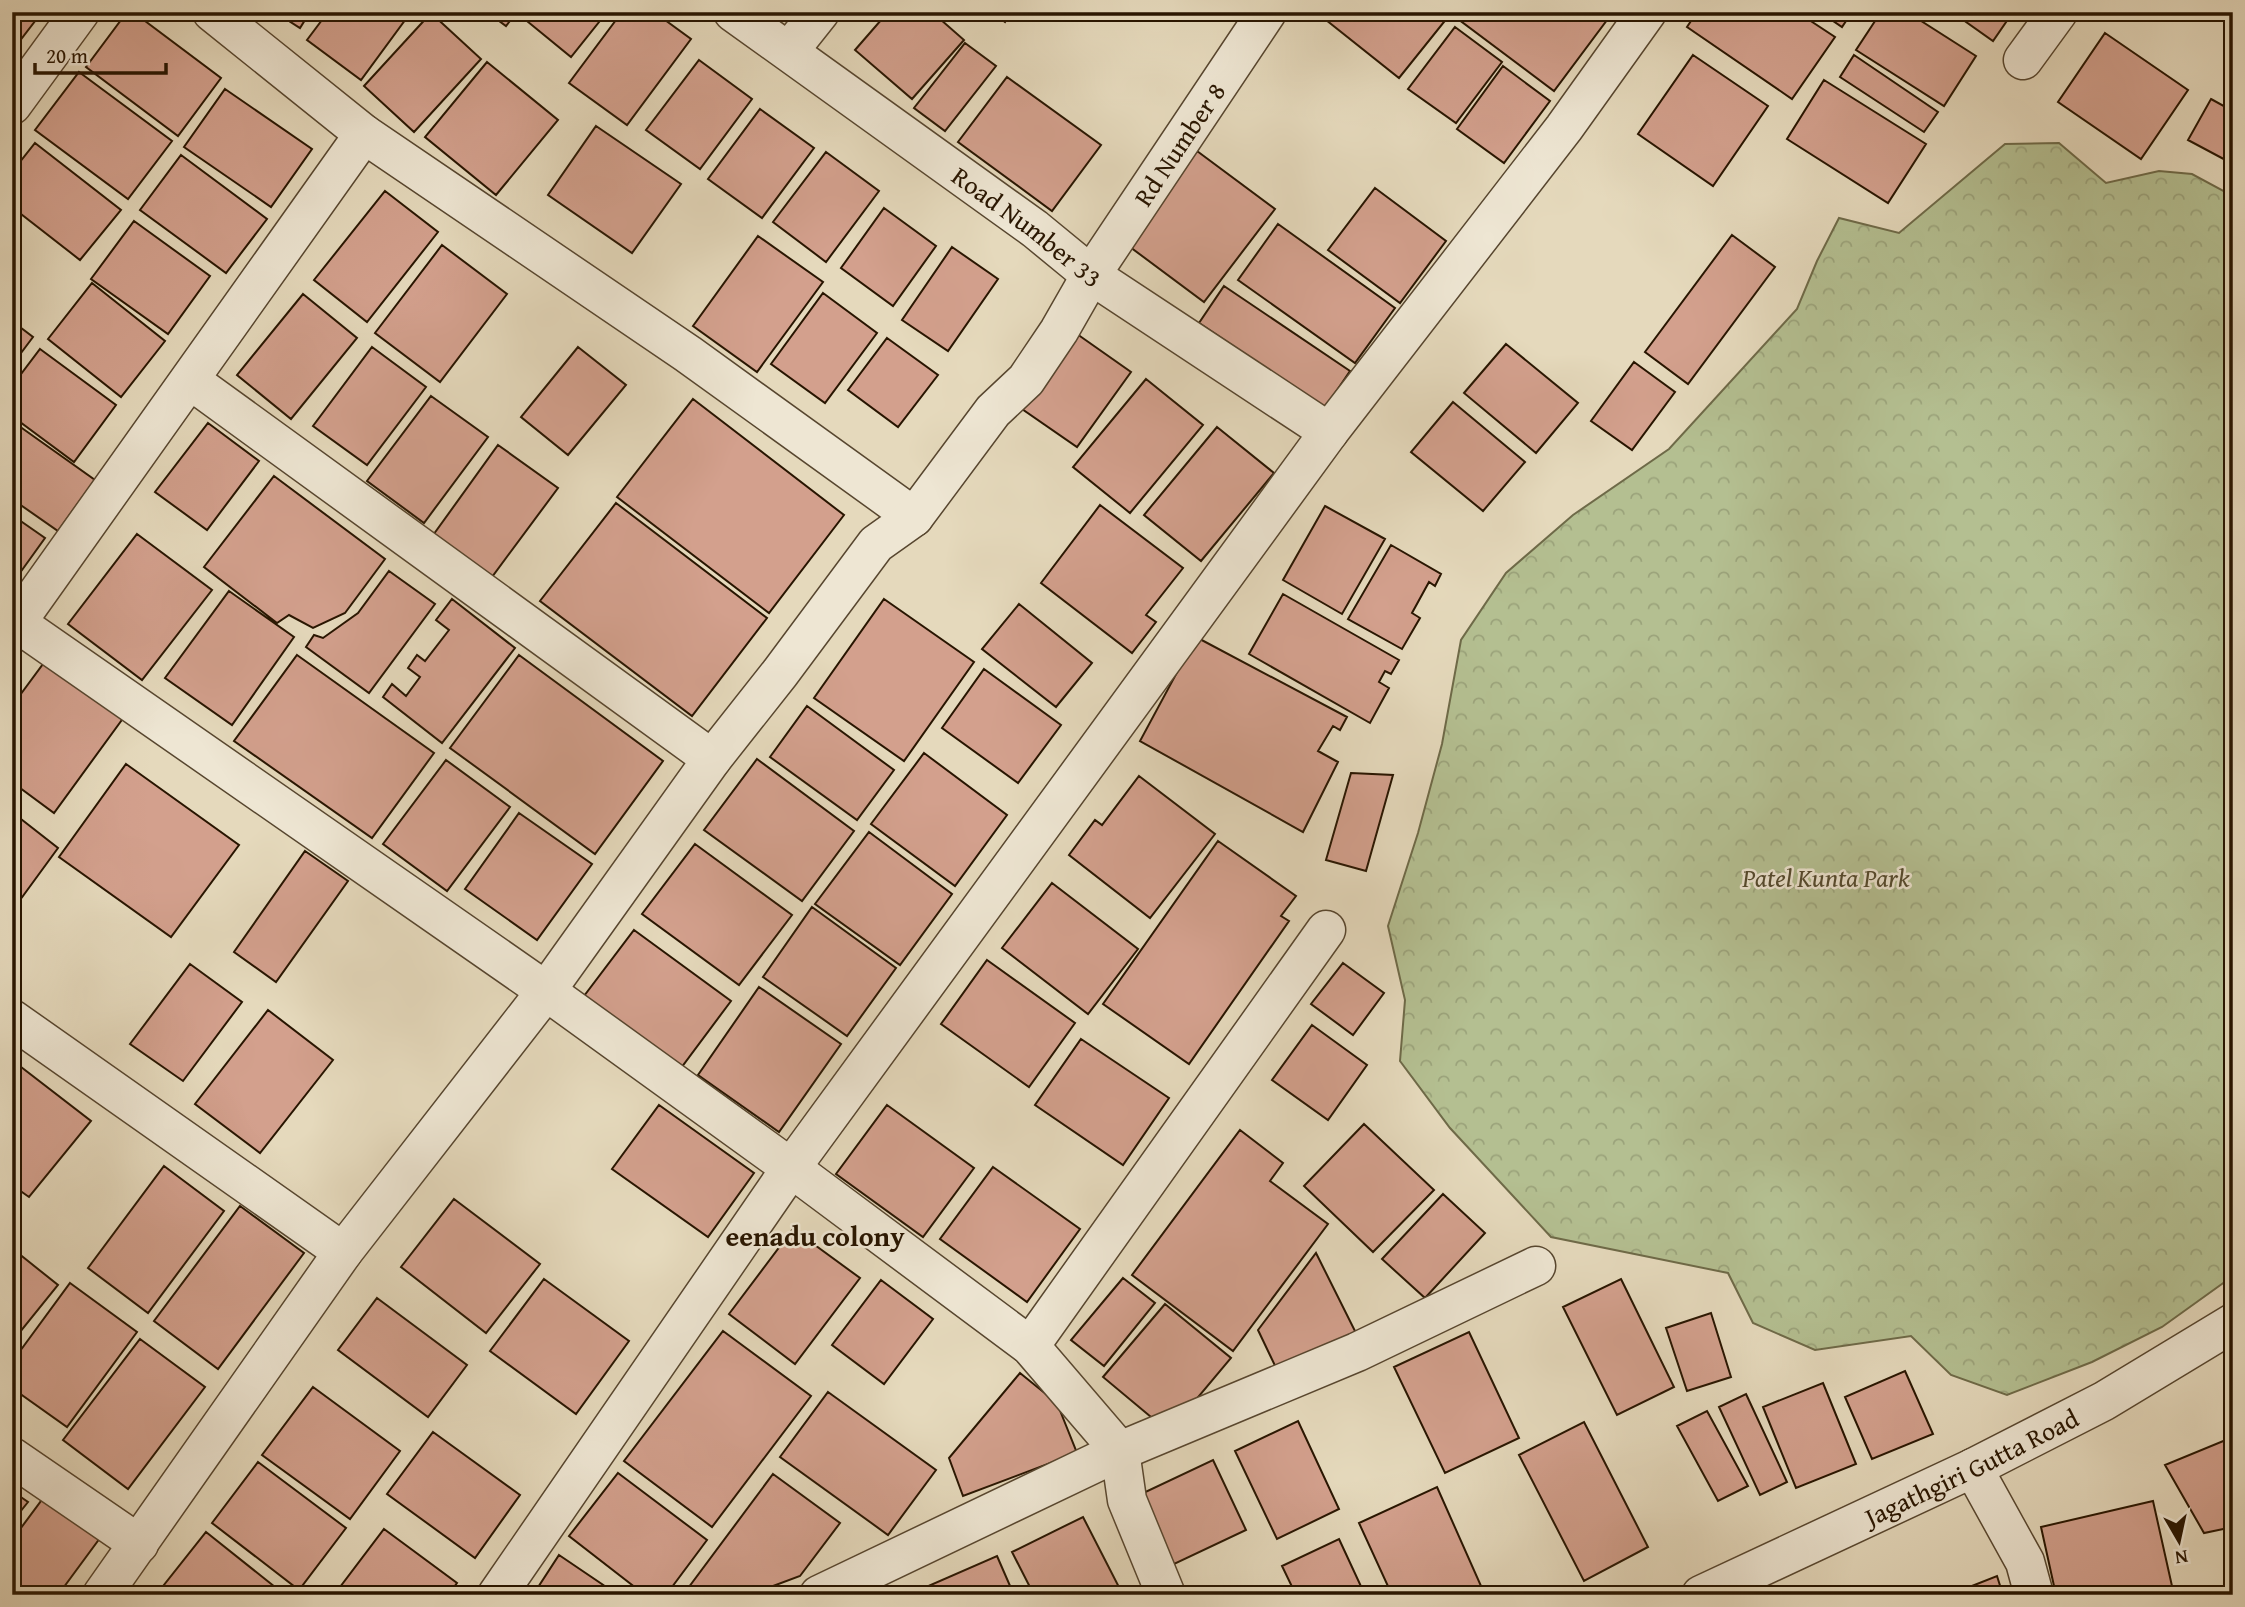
<svg xmlns="http://www.w3.org/2000/svg" width="2245" height="1607" font-family="'Gentium Book Plus',serif">
<style>
.park{fill:url(#park-crowns);stroke:#6e6a48;stroke-width:2}
.building{fill:#d3a08d;stroke:#281500;stroke-width:2}
.lines{fill:none;stroke-linecap:round;stroke-linejoin:round}
.minor-casing{stroke:#57462f;stroke-width:41}
.tertiary-casing{stroke:#57462f;stroke-width:41}
.minor{stroke:#eee6d3;stroke-width:38}
.tertiary{stroke:#eee6d3;stroke-width:38}
.labels{text-anchor:middle;dominant-baseline:central;stroke-width:5;stroke-linejoin:round;paint-order:stroke}
.street-label{font-size:26px;fill:#281500;stroke:#eee6d3}
.park-label{font-size:26px;font-style:italic;fill:#52482c;stroke:#eee6d3}
.neighbourhood-label{font-size:28px;font-weight:bold;fill:#281500;stroke:#eee6d3}
</style>
<defs>
<pattern id="park-crowns" width="20" height="18" patternUnits="userSpaceOnUse" patternTransform="scale(1.75)"><rect width="20" height="18" fill="#b4bf91"/><path d="M2 6a3 3 0 1 1 6 0M12 15a3 3 0 1 1 6 0" fill="none" stroke="#9ba37b"/></pattern>
</defs>
<rect width="100%" height="100%" fill="#e5d9bc"/>
<filter id="stains"><feTurbulence type="fractalNoise" baseFrequency=".00286" numOctaves="4"/><feColorMatrix values="0 0 0 0 .2 0 0 0 0 .09 0 0 0 0 .02 0 0 0 .5 -.17"/></filter>
<radialGradient id="worn" r=".72"><stop offset=".6" stop-color="#630" stop-opacity="0"/><stop offset="1" stop-color="#630" stop-opacity=".3"/></radialGradient>
<path class="park" d="M2059 143 2106 183 2159 171 2192 174 2233 196V1276L2162 1327 2092 1362 2007 1395 1951 1375 1911 1336 1815 1350 1753 1323 1728 1273 1551 1237 1450 1128 1400 1061 1405 1000 1388 926 1418 833 1442 744 1461 640 1506 573 1573 515 1669 449 1797 309 1817 261 1839 218 1899 233 2005 144Z"/>
<path class="building" d="M12 12H42L12 51Z
M127 12H133L221 78 178 136 86 67Z
M275 12H310L300 28Z
M328 12H411L361 80 307 40Z
M487 12H517L506 26Z
M527 12H607L571 57 522 17Z
M622 12H654L691 39 627 125 569 83Z
M888 12H932L964 40 912 99 855 50Z
M992 12H1011L1005 22Z
M1316 12H1452L1399 78Z
M1464 12H1613L1554 91 1458 19Z
M1697 12H1797L1835 37 1792 99 1687 27Z
M1820 12H1852L1842 27Z
M1881 12H1907L1976 56 1944 106 1856 50Z
M1952 12H2013L1993 41Z
M431 13 481 59 414 132 364 86Z
M1455 27 1502 62 1456 123 1408 89Z
M2105 33 2188 90 2141 159 2058 102Z
M965 43 996 66 945 131 914 108Z
M1693 55 1768 106 1713 186 1638 134Z
M1854 55 1938 112 1924 132 1840 77Z
M699 60 752 99 700 169 646 130Z
M487 62 558 120 496 195 425 137Z
M1503 66 1550 101 1504 163 1457 129Z
M79 72 172 141 128 199 35 130Z
M1007 77 1101 145 1052 211 958 142Z
M1824 80 1926 144 1888 203 1787 139Z
M225 89 312 149 271 207 184 147Z
M2211 99 2233 111V164L2188 140Z
M760 109 814 148 762 218 708 179Z
M596 126 681 184 632 253 548 195Z
M35 143 121 210 80 260 12 207V172Z
M1197 151 1275 209 1204 302 1126 244Z
M826 152 879 191 826 262 773 222Z
M181 155 267 219 226 273 140 210Z
M1375 188 1446 241 1400 303 1328 250Z
M385 191 438 232 367 322 314 280Z
M884 208 936 246 893 306 841 268Z
M134 221 210 276 168 334 91 279Z
M1278 224 1395 308 1355 363 1238 280Z
M1732 235 1775 267 1688 384 1645 352Z
M758 236 823 282 757 372 693 326Z
M442 245 507 294 440 382 375 333Z
M952 247 998 279 948 351 902 320Z
M92 283 165 341 121 397 48 339Z
M1224 286 1350 371 1325 408 1199 323Z
M823 293 877 333 825 403 771 364Z
M303 294 357 338 291 419 237 375Z
M12 321 33 337 12 365Z
M1077 334 1131 372 1077 447 1022 409Z
M887 338 938 375 898 427 848 390Z
M1506 344 1578 403 1536 453 1464 393Z
M372 347 426 387 367 465 313 426Z
M578 347 626 385 568 455 521 417Z
M40 349 116 405 74 462 12 416V386Z
M1634 362 1675 392 1632 450 1591 421Z
M1146 379 1203 425 1130 513 1073 467Z
M431 396 488 437 424 523 367 481Z
M693 399 844 515 769 613 617 497Z
M1453 402 1525 462 1483 511 1411 452Z
M12 421 95 480 58 531 12 499Z
M208 423 259 461 207 530 155 492Z
M1217 427 1274 473 1201 561 1144 515Z
M498 445 558 488 489 581 431 538Z
M274 476 385 559 345 613 313 628 289 615 277 623 204 567Z
M616 503 767 618 692 716 540 601Z
M1100 505 1183 568 1146 615 1156 622 1132 653 1041 583Z
M1325 506 1385 539 1342 614 1283 580Z
M12 515 45 538 12 584Z
M137 534 212 590 142 680 68 624Z
M1391 545 1441 574 1435 586 1429 582 1412 613 1420 618 1402 649 1348 619Z
M389 571 435 604 369 693 306 647 314 635 323 638 358 613Z
M229 591 294 637 232 725 165 678Z
M1283 594 1399 660 1391 674 1385 671 1379 682 1389 688 1370 723 1249 654Z
M452 599 515 648 442 743 383 697 392 684 406 696 420 677 408 668 417 655 425 661 449 630 436 620Z
M884 599 974 662 904 761 814 698Z
M1019 604 1092 663 1056 707 982 649Z
M1196 637 1347 717 1340 730 1333 726 1318 751 1338 762 1303 832 1140 741Z
M297 655 434 753 372 838 234 741Z
M519 655 663 761 595 854 450 748Z
M46 660 124 717 54 813 12 782V706Z
M984 669 1061 725 1018 783 942 728Z
M807 706 894 770 857 820 770 757Z
M924 753 1007 815 955 886 871 824Z
M757 759 854 831 802 901 704 830Z
M446 760 510 807 447 891 383 844Z
M126 764 239 845 171 937 59 857Z
M1351 773 1393 775 1366 871 1326 860Z
M1139 776 1215 834 1150 918 1069 855 1095 820 1102 825Z
M12 812 58 848 12 911Z
M519 813 592 864 537 940 465 889Z
M869 832 952 894 900 965 815 904Z
M1218 841 1296 896 1281 916 1289 921 1189 1064 1103 1004Z
M695 844 792 915 739 985 642 914Z
M305 851 348 881 276 982 234 952Z
M1052 883 1138 949 1088 1014 1002 948Z
M812 907 896 968 847 1036 763 977Z
M634 930 731 1001 678 1072 581 1000Z
M987 960 1075 1023 1029 1087 941 1024Z
M1343 963 1384 993 1353 1035 1311 1004Z
M190 964 242 1002 183 1081 130 1044Z
M759 987 841 1044 779 1132 698 1075Z
M268 1010 333 1060 260 1153 195 1104Z
M1312 1025 1367 1065 1328 1120 1272 1080Z
M1081 1039 1169 1098 1123 1165 1035 1105Z
M12 1060 91 1121 29 1197 12 1185Z
M659 1105 754 1173 708 1237 612 1169Z
M887 1105 974 1168 923 1237 836 1174Z
M1364 1124 1434 1190 1373 1252 1304 1186Z
M1240 1130 1283 1163 1270 1181 1328 1224 1233 1351 1132 1275Z
M164 1166 224 1211 148 1313 88 1268Z
M993 1167 1080 1229 1027 1302 940 1239Z
M1443 1194 1485 1233 1425 1298 1382 1259Z
M454 1199 540 1264 486 1333 401 1267Z
M240 1206 304 1253 218 1369 154 1321Z
M793 1229 860 1278 795 1364 729 1314Z
M18 1253 58 1285 12 1342V1260Z
M1316 1253 1356 1333 1278 1372 1258 1330Z
M1123 1278 1155 1303 1104 1366 1071 1340Z
M544 1279 629 1341 576 1414 490 1351Z
M1621 1279 1674 1387 1617 1415 1563 1307Z
M881 1280 933 1319 884 1384 832 1345Z
M70 1283 137 1332 67 1427 12 1388V1362Z
M377 1298 467 1365 428 1417 338 1350Z
M1165 1304 1231 1358 1184 1414 1163 1427 1103 1377Z
M1711 1313 1731 1377 1687 1391 1666 1328Z
M723 1331 811 1396 712 1527 624 1461Z
M1469 1332 1519 1438 1445 1473 1394 1367Z
M140 1339 205 1387 128 1489 63 1440Z
M1905 1371 1933 1434 1872 1459 1845 1397Z
M1020 1373 1057 1403 1077 1453 963 1496 949 1458Z
M1823 1383 1856 1464 1796 1488 1763 1407Z
M313 1387 400 1451 350 1519 262 1455Z
M828 1392 936 1470 888 1535 780 1457Z
M1746 1394 1787 1482 1760 1495 1719 1407Z
M1707 1411 1748 1486 1718 1501 1677 1426Z
M1298 1421 1339 1509 1277 1539 1235 1451Z
M1584 1422 1648 1547 1584 1581 1519 1455Z
M433 1432 520 1495 475 1558 387 1494Z
M2233 1437V1527L2204 1533 2165 1465Z
M1213 1460 1246 1530 1172 1565 1139 1495Z
M258 1462 346 1528 299 1590 212 1523Z
M618 1473 707 1540 666 1595H645L569 1536Z
M773 1474 840 1523 800 1576 749 1595H683Z
M1437 1487 1485 1595H1392L1359 1523Z
M12 1491 28 1502 12 1522Z
M44 1497 100 1538 58 1595H12V1540Z
M2153 1501 2174 1595H2056L2041 1527Z
M1083 1517 1123 1595H1034L1012 1552Z
M384 1529 457 1583 448 1595H334Z
M206 1532 285 1595H156Z
M2233 1532V1575L2227 1533Z
M1339 1539 1365 1595H1296L1282 1566Z
M559 1555 618 1595H533Z
M997 1556 1014 1595H929L926 1587Z
M1997 1576 2003 1595H1949Z"/>
<g class="lines">
<defs>
<g id="minor">
<path d="M212 12 364 134 688 354 914 517"/>
<path id="s1" d="M733 12 1035 229 1091 275 1329 432"/>
<path d="M789 51 820 12"/>
<path d="M2023 60 2058 12"/>
<path d="M12 105 80 12"/>
<path d="M190 380 712 759"/>
<path d="M17 623 546 991 791 1168 1030 1346 1120 1451 1127 1500 1166 1595"/>
<path d="M12 629 364 134"/>
<path d="M12 1019 343 1252"/>
<path d="M1030 1346 1326 930"/>
<path d="M12 1457 139 1544"/>
<path d="M1973 1468 2025 1562 2034 1595"/>
<path id="s2" d="M102 1595 343 1252 546 991 712 759 780 673 876 544 914 517 993 411 1026 380 1059 331 1091 275 1267 12"/>
<path d="M497 1595 791 1168 1329 432 1564 128 1647 12"/>
<path d="M819 1595 1120 1451 1357 1352 1536 1266"/>
</g>
<g id="tertiary">
<path id="s3" d="M1701 1595 1973 1468 2104 1401 2233 1323"/>
</g>
</defs>
<use href="#minor" class="minor-casing"/>
<use href="#tertiary" class="tertiary-casing"/>
<use href="#minor" class="minor"/>
<use href="#tertiary" class="tertiary"/>
</g>
<g class="labels">
<g class="street-label">
<text stroke="none"><textPath href="#s2" startOffset="1811">Rd Number 8</textPath></text>
<text stroke="none"><textPath href="#s1" startOffset="364">Road Number 33</textPath></text>
<text stroke="none"><textPath href="#s3" startOffset="299">Jagathgiri Gutta Road</textPath></text>
</g>
<g class="park-label">
<text x="1826" y="877">Patel Kunta Park</text>
</g>
<g class="neighbourhood-label">
<text x="815" y="1235">eenadu colony</text>
</g>
</g>
<rect width="2245" height="1607" fill="none" stroke="#e5d9bc" stroke-width="42"/>
<rect x="14" y="14" width="2217" height="1579" fill="none" stroke="#281500" stroke-width="3.5"/>
<rect x="21" y="21" width="2203" height="1565" fill="none" stroke="#281500" stroke-width="2"/>
<g transform="translate(2179 1541) rotate(171)" stroke="#eee6d3" stroke-width="5" paint-order="stroke">
<path d="M0-5L12 26L0 18L-12 26Z" fill="#281500"/>
<text y="-10" font-size="19" font-weight="bold" text-anchor="middle" fill="#281500">N</text>
</g>
<path d="M35 63v10h131v-10" fill="none" stroke="#281500" stroke-width="3.5"/>
<text x="46" y="63" font-size="21" fill="#281500" stroke="#eee6d3" stroke-width="5" paint-order="stroke">20 m</text>
<rect width="100%" height="100%" filter="url(#stains)"/>
<rect width="100%" height="100%" fill="url(#worn)"/>
</svg>
